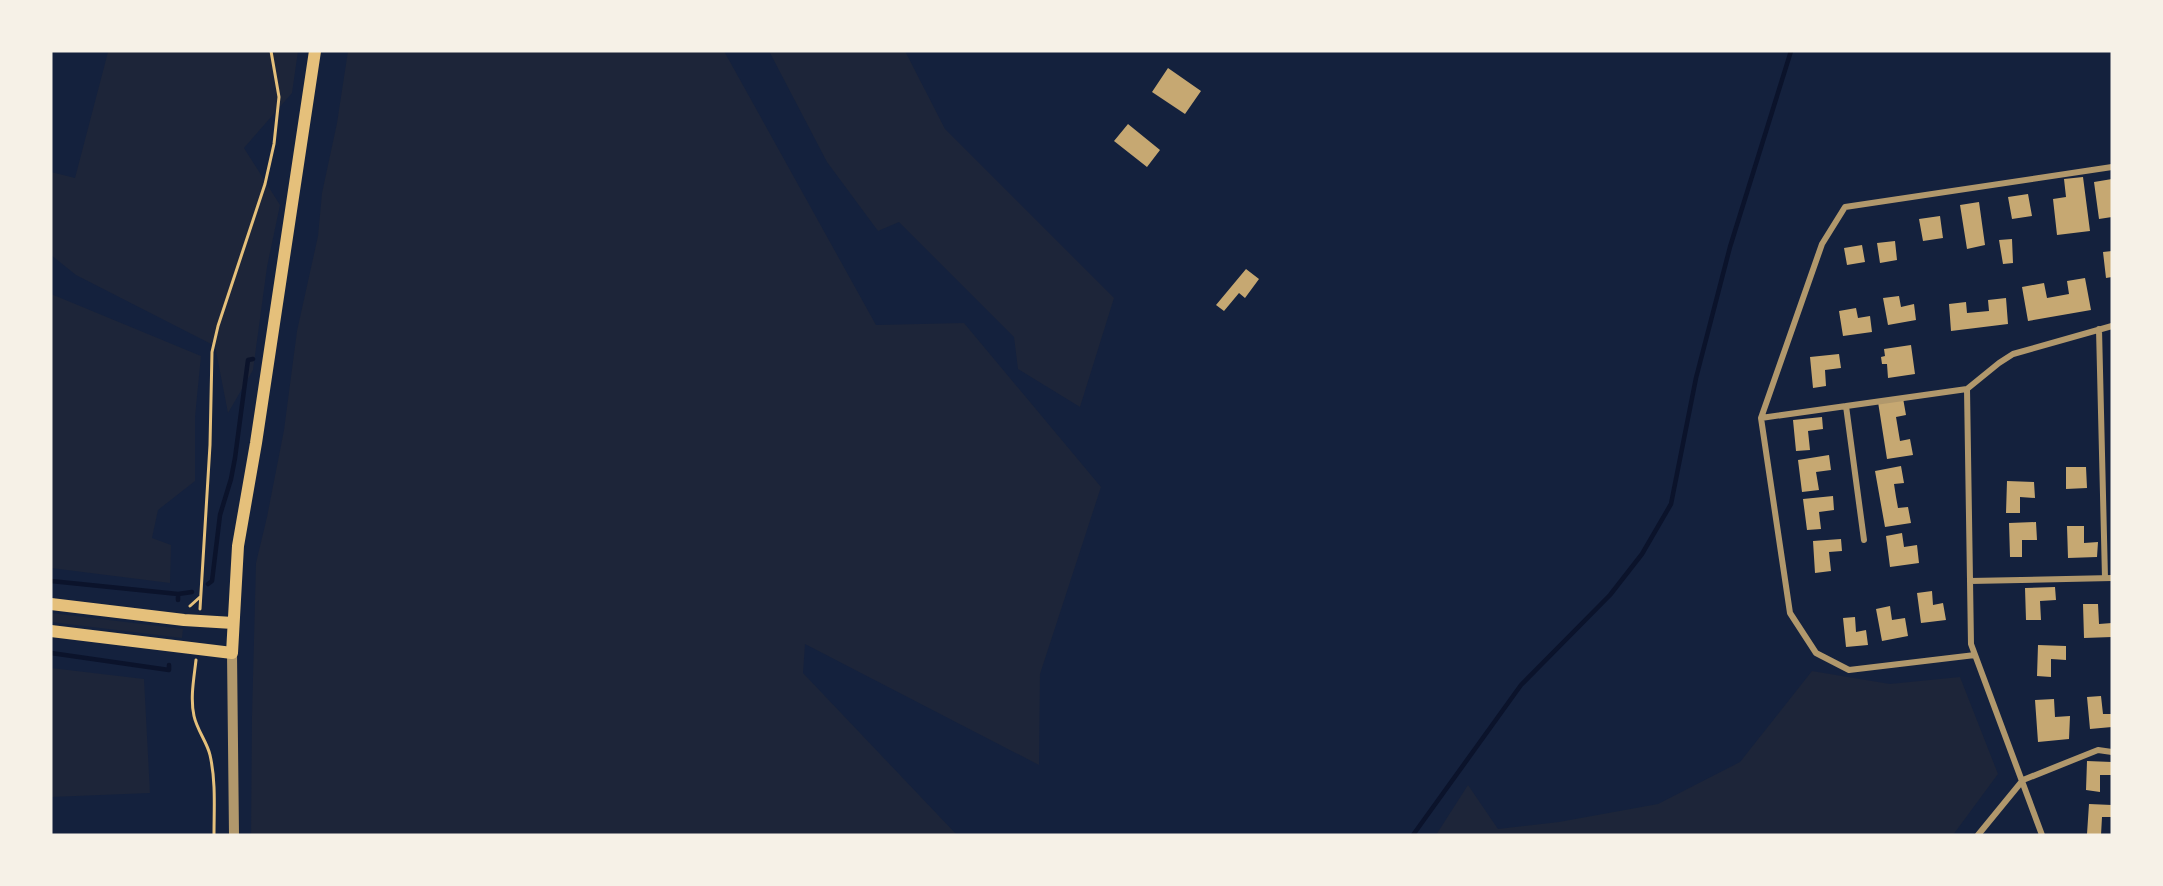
<svg xmlns="http://www.w3.org/2000/svg" width="2163" height="886" font-family="'Titillium Web',sans-serif">
<style>
.green{fill:#1d2539}
.lines{fill:none;stroke-linecap:round;stroke-linejoin:round}
.stream{stroke:#0b132b;stroke-width:4.5}
.building{fill:#c6a872}
.path{stroke:#e5c07b;stroke-width:3}
.minor{stroke:#b1986c;stroke-width:6}
.tertiary{stroke:#b1986c;stroke-width:10}
.secondary{stroke:#e5c07b;stroke-width:12}
</style>
<rect width="100%" height="100%" fill="#14213d"/>
<path class="green" d="M107 51H298L292 93 244 148 280 205 267 267 253 370 228 413 215 346 76 275 51 255V172L75 178 108 52Z
M348 51H724L876 325 964 323 1101 487 1040 674 1039 765 805 644 803 673 957 835H251L252 716 256 563 267 517 284 430 297 331 318 236 322 193 337 123Z
M769 51H905L945 129 1114 298 1080 407 1018 369 1014 337 899 222 878 231 827 162Z
M51 294 201 356 195 417V481L158 510 152 538 171 545 170 583 51 568Z
M51 613 183 629 182 638 51 622Z
M51 668 144 679 150 793 51 797Z
M1812 671 1890 684 1960 677 1998 774 1953 835H1436L1468 785 1498 829 1559 822 1658 804 1740 762Z"/>
<g class="lines">
<path class="stream" d="M51 581 178 594
M208 584 212 581 220 515 231 479 235 458 248 360 253 359
M178 600V594L192 592
M51 653 169 670V665
M1413 835 1521 685 1610 595 1642 554 1671 504 1696 378 1730 247 1791 51"/>
</g>
<path class="building" d="M1168 68 1201 91 1185 114 1152 92Z
M1128 124 1160 150 1147 167 1114 141Z
M2083 177 2090 231 2057 235 2053 199 2066 197 2064 179Z
M2112 179V217L2099 219 2094 182Z
M2028 194 2032 216 2012 219 2008 197Z
M1979 202 1985 245 1967 249 1960 205Z
M1940 216 1943 238 1923 241 1919 219Z
M2012 239 2013 263 2003 264 1999 240Z
M1895 241 1897 260 1880 263 1877 243Z
M1862 245 1865 262 1847 265 1844 248Z
M2112 251V277L2106 278 2103 252Z
M1246 269 1259 279 1245 298 1239 293 1224 311 1216 305Z
M2085 278 2091 310 2028 321 2022 287 2044 283 2047 298 2069 294 2067 281Z
M1899 296 1901 307 1914 304 1916 320 1888 325 1883 298Z
M2006 298 2008 324 1951 331 1949 304 1966 302 1967 313 1989 311 1988 300Z
M1856 308 1858 318 1870 316 1872 332 1843 336 1839 311Z
M1911 345 1915 374 1888 378 1887 364H1882L1881 357 1885 356 1884 349Z
M1839 354 1841 368 1825 370 1826 386 1813 388 1810 357Z
M1903 398 1906 415 1896 417 1900 441 1910 439 1913 455 1887 459 1878 402Z
M1822 417 1823 429 1808 431 1810 450 1796 451 1793 420Z
M1829 455 1831 470 1816 472 1819 490 1802 492 1798 460Z
M1901 466 1904 483 1894 484 1896 497 1898 508 1908 507 1911 523 1885 527 1875 471Z
M2066 467H2086L2087 488 2066 489Z
M2007 481 2034 482 2035 498 2020 497V513H2006Z
M1833 496 1834 510 1819 512 1821 529 1807 530 1803 499Z
M2036 522 2037 540H2022V557H2010L2009 523Z
M2067 526H2084V543L2098 542 2097 557 2068 558Z
M1902 533 1904 547 1917 545 1919 563 1890 567 1886 536Z
M1841 539 1842 551 1829 552 1831 571 1815 573 1813 541Z
M2055 587 2056 600 2040 601 2041 620H2026L2025 588Z
M1932 591 1933 605 1943 603 1946 620 1921 623 1917 593Z
M2083 604H2098L2099 624 2112 623V637L2084 638Z
M1890 606 1892 620 1905 618 1908 636 1882 641 1876 609Z
M1855 617 1856 632 1866 630 1868 645 1846 647 1843 618Z
M2038 645 2066 646V660L2051 659V677L2037 676Z
M2101 696 2103 714H2112V727L2090 729 2087 697Z
M2054 699 2055 717 2070 716 2069 739 2038 742 2035 700Z
M2087 761 2112 762V775H2100V792L2086 790Z
M2089 804 2112 805V817H2102L2101 835 2087 834Z"/>
<g class="lines">
<path class="path" d="M190 606 200 597
M200 609 210 445 212 352 218 326 265 184 274 144 279 97 271 51
M196 660C194 678 190 698 194 716 197 730 207 742 210 755 216 781 214 809 214 835"/>
<path class="minor" d="M2099 329 2105 578
M1846 406 1864 540
M1761 418 1967 389
M1970 581 2112 578
M1975 655 1849 670 1816 653 1790 613 1761 418 1822 244 1845 207 2112 167
M1978 835 2023 780 2098 750 2112 752
M2042 835 1971 644 1967 389 1999 363 2013 354 2112 326"/>
<path class="tertiary" d="M232 653 234 835"/>
<path class="secondary" d="M51 604 184 620 233 623
M51 631 232 653 238 546 256 443 315 51"/>
</g>
<rect width="2163" height="886" fill="none" stroke="#f6f1e7" stroke-width="105"/>
</svg>
